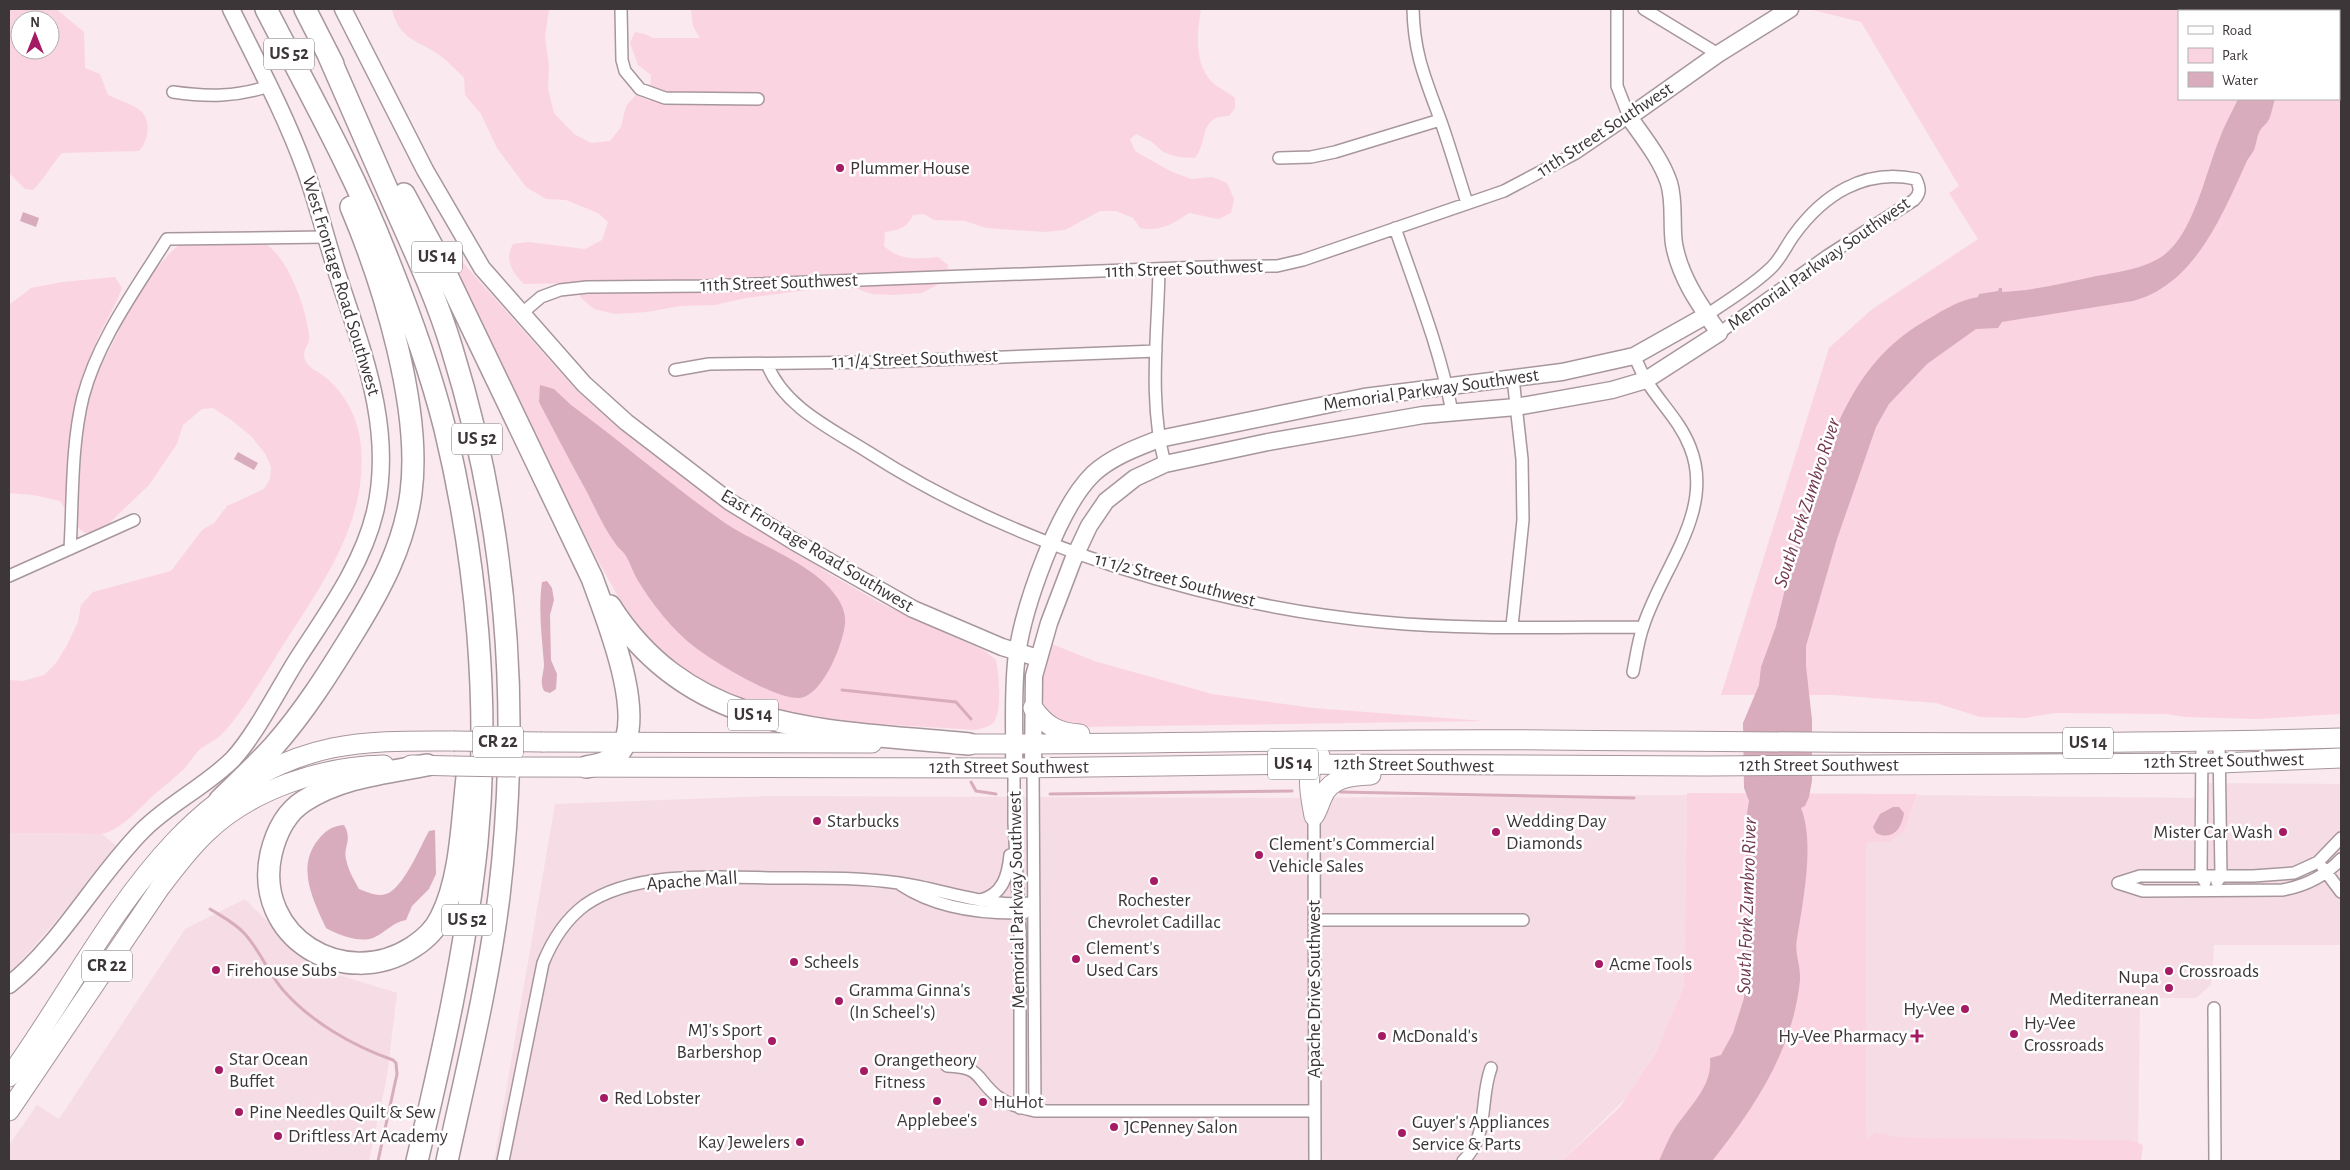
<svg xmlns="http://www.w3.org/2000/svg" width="2350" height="1170" font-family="'Alegreya Sans',sans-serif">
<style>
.built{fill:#f6dce5}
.green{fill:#fbd4e1;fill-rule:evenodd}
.water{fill:#d8acbc}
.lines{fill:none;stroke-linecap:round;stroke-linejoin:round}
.stream{stroke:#d8acbc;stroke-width:3}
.street-casing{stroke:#a7979c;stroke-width:14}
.secondary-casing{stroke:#a7979c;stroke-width:19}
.primary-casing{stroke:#a7979c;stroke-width:21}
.highway-casing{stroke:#a7979c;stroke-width:24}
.street{stroke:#fff;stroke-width:11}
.secondary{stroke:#fff;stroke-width:16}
.primary{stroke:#fff;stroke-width:19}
.highway{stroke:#fff;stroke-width:21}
.primary-bridge-casing{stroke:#a7979c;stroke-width:21;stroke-linecap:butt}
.primary-bridge{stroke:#fff;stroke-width:19}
.poi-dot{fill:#a51b63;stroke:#fff;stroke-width:2}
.labels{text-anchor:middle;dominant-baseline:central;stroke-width:5;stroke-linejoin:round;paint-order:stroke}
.shield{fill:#fff;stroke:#777274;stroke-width:1}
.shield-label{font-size:18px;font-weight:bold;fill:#3d3638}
.street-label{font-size:19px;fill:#3d3638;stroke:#fff}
.poi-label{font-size:19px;fill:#3d3638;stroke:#fff;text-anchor:start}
.water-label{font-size:20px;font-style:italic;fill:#71384f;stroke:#fff}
</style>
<rect width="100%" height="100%" fill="#fae9ef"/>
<path class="built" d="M2202 783 2341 784V945H2214L2211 985 2196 998H2140L2138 1143 1866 1140V842H1890L1905 830 1917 795 2202 798Z
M1687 795 1684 986 1659 1046 1626 1098 1562 1161H494L555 804 771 796 1283 798Z
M9 833 102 834 119 848 9 975Z
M245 899 313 967 397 993 387 1076 369 1161H9V1145L37 1105 59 1119 185 929Z"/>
<path class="green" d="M9 9H56L84 32 85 68 100 74 108 95C118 100 133 104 141 111 152 121 148 142 139 151L62 153C51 165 45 178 33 190L25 189 9 173ZM20 20H50V50H20Z
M392 9H549L545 37 549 65 548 89 554 113 574 134 591 143 610 141 621 127 626 106 636 95 650 101 651 75 638 65 630 43 635 32 645 34 653 38H700L693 26 691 9H1201C1197 32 1194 64 1212 82 1218 88 1228 92 1235 98V108L1229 116C1198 116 1209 140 1195 158L1178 157 1163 152 1152 142 1136 134 1130 139 1135 151 1170 171 1191 179 1212 177 1227 183 1234 199 1231 213 1218 219 1189 213C1173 224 1160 232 1140 228L1133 218 1116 211H1100L1065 230 1044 232 986 228 965 221 934 220 924 214 913 215C907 228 899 230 885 232L884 246C900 261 917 259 938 257L948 265 946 280 922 293 894 295 872 294 845 285 746 298 715 305 680 306 647 312 615 314 594 309 581 298 575 283 524 284C512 272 504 260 513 244L528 242 585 249 602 240 608 222 598 213 566 200 546 199 526 187 497 148 481 114 465 95 464 78C456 70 448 61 438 54 415 39 399 39 392 9Z
M1809 9H2341V714L2257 719 2186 717 2165 714 2055 713 2025 718 1980 717 1936 703 1833 695H1721L1829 348 1871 310 1978 239 1949 193 1959 186 1861 22ZM2179 11H2339V99H2179Z
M433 229 577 391 624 432 721 504 833 576 882 604 985 651 996 660C999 673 1002 711 994 722 989 727 982 728 976 730L815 720 724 693 680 666 647 637 619 598 597 559Z
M225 232C234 234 245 234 255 238 286 248 305 305 309 334 311 344 301 350 305 360 309 369 318 371 325 377 346 394 359 420 361 447 368 525 318 590 278 653 264 676 240 716 221 735 215 741 206 744 199 750 194 755 190 762 185 768 176 777 165 785 156 793 139 808 124 828 102 834L9 833V680L23 681 44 675 56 663 67 645 78 622 81 605 93 592 171 571 202 530 214 523 227 506 264 489 270 479 271 467 266 455 251 436 230 419 213 408 202 409 183 425 177 444 149 485 102 530 85 533 77 527 60 501 33 495 9 493V305L31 288 62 282 115 277 122 288C113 313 95 336 90 362H103C124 323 157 242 205 233 211 231 218 232 225 232Z
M1052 644 1094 661 1212 694 1313 708 1484 721 1077 727C1063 723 1053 717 1044 707L1042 679Z
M1687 793 1917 794 1905 830 1890 842H1866V1140L1875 1132 1897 1137 1924 1138 2130 1140 2143 1145 2141 1161H1562L1620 1107 1657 1050 1684 986Z"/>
<path class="water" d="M2238 99H2275C2273 105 2272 111 2270 117 2268 123 2264 125 2261 129 2257 135 2257 141 2255 147 2254 152 2248 158 2246 163 2222 216 2194 285 2133 301L2002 322 1998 328 1976 329 1927 364 1889 404 1876 427 1837 539 1806 646V666L1812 720V781L1809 797 1805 806 1801 808C1815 843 1803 901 1797 939 1794 952 1801 966 1800 980 1793 1050 1755 1107 1712 1161H1659C1663 1152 1667 1142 1672 1133 1687 1108 1713 1088 1710 1058L1721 1055 1733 1033 1744 998 1748 906 1745 825 1749 801 1744 788 1743 723 1759 685 1761 667 1776 626 1802 520 1803 505C1838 429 1851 362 1930 318 1945 309 1960 300 1978 297L1979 294 1998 291 1999 288H2002V292C2033 291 2062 283 2092 277 2116 272 2143 270 2164 255 2193 234 2206 172 2219 140 2224 126 2232 112 2238 99Z
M23 212 39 218 36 227 20 221Z
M540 385 554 389 571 405C623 443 672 486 725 523 758 545 814 564 836 596 842 604 846 614 845 624 843 644 823 695 800 698 776 700 716 663 696 648 673 631 652 604 637 579 633 572 630 563 626 556 623 551 618 548 615 543 604 528 596 510 588 494 571 463 555 433 539 402Z
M238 452 258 463 254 470 234 459Z
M547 581 552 588 554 600 550 615 551 660 557 674 556 689 550 693 544 691C539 681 544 674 544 664 542 637 538 610 542 582Z
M1893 807H1899L1904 813C1902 829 1892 841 1876 833L1873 827 1880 814Z
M344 825C353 840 343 846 346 859 348 870 354 880 359 889 368 892 376 897 386 894 403 889 420 847 429 831L435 830 436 874 429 889 412 906 406 920C392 923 387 931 375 937 362 944 338 935 326 928 313 900 296 867 318 840 325 831 332 826 344 825Z"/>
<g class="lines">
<path class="stream" d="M842 690 956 702 971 719
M971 782 976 791 996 794
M1340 792 1634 798
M1050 794 1292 791
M210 909C221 916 235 923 244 933 260 950 268 973 283 990 311 1022 353 1046 393 1060L396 1063 397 1074 378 1161"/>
<defs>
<path id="street" d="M621 9 622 60 625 71 640 89 665 98 758 99
M1413 9C1414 54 1425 78 1440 119 1450 147 1458 175 1467 203
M1644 9 1718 54
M173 92C207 97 237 97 269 86
M1279 158 1311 157 1335 152 1440 120
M1395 228C1416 289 1440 349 1452 412
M1159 269C1158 333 1148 401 1165 464
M521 314 541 297 560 290 587 287 705 286 1203 267 1277 266 1303 260 1504 191 1576 153 1629 117 1617 86V9
M1707 315C1728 300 1753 286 1772 267 1781 258 1786 246 1794 235 1823 195 1864 168 1916 179 1920 188 1921 193 1914 200L1827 256 1719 333
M767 364C784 407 830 428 868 452 1014 546 1210 606 1382 622 1468 630 1556 627 1642 627
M675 370 709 364 880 362 1156 351
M70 549C73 499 71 446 83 397 98 340 136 289 167 239L326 237
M9 576 134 520
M1512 626 1523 520 1522 459 1513 378
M1633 672C1636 657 1638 641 1643 627 1661 569 1716 511 1690 447 1680 421 1660 403 1646 380 1641 372 1638 363 1634 356
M2202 742 2201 876 2205 882
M1014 768V823L1020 932V1108
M1033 768 1035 1111
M1314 816 1315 1161
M2323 868 2341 892
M2217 882 2221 876 2219 742
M2118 883 2140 876H2253L2294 873 2318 862 2341 838
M2118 883 2143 891 2282 890C2306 886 2325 876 2341 859
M901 885C936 908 983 914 1024 913
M980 900C1003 895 1008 875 1010 855
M1314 920H1523
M2214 1008 2215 1161
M947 1066C983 1067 975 1079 998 1097 1009 1105 1022 1108 1035 1111H1314
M503 1161 543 963C552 941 565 920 585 905 635 870 719 877 777 878 818 878 858 877 899 883 933 888 965 899 999 903 1010 905 1022 903 1033 903
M1463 1161C1490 1135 1479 1100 1491 1068"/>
<path id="secondary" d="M343 9 425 170 482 268 584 384 626 422 730 502 795 542 913 609 1002 647 1038 658
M1014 768C1015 730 1012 691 1017 654 1024 606 1058 508 1093 474 1111 457 1136 448 1159 439L1364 397 1562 372 1634 356 1707 315
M1033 768 1034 676 1049 623 1073 560 1089 526 1106 501 1135 478 1165 464 1268 442 1423 415 1516 407 1612 390 1646 380 1719 333C1700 305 1680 278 1674 244 1671 224 1675 202 1669 183 1661 159 1643 137 1629 117L1718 54 1790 9
M9 985C61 944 96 877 143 830 170 803 206 786 233 759 256 734 279 688 298 658 327 613 362 566 375 512 394 431 364 355 339 279 327 243 318 205 305 169 285 114 257 62 231 9"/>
<path id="primary" d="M1033 708C1046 726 1058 733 1080 734
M543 742 872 743
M955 744C1152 745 1350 738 1547 740 1812 742 2077 746 2341 738
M411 765 453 766
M516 767 1014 768 1313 764 1706 766 2220 763 2341 758
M1314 816C1318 810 1319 805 1322 798 1330 777 1352 776 1371 775
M1314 816C1311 799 1303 768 1320 756
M9 1077C98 954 167 783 332 748 372 740 412 741 453 741
M9 1111 159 889C174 869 188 850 206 833 250 790 322 766 384 765"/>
<path id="highway" d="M266 9C307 89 352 168 385 252 408 309 430 369 445 429 477 562 490 705 477 842 466 950 442 1056 417 1161
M305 9 333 64
M327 52C349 103 372 154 394 205 415 252 437 299 452 349 507 526 521 711 499 896 488 985 466 1073 447 1161
M404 194 439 259 592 578C606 617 649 720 618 754 609 763 597 765 586 767
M610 606C693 737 833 730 969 744
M427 765C385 773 341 777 304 801 285 813 276 833 271 854 253 937 344 992 413 947 424 940 435 930 441 917 462 876 462 815 468 769
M220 800C238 782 257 765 274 746 304 712 328 674 352 635 380 590 404 546 411 493 422 409 384 285 351 207"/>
</defs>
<use href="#street" class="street-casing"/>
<use href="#secondary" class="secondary-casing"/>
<use href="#primary" class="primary-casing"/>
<use href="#highway" class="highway-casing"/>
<use href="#street" class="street"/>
<use href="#secondary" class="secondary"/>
<use href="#primary" class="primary"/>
<use href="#highway" class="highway"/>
<defs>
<path id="primary-bridge" d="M453 741 543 742
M453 766 516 767"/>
</defs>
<use href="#primary-bridge" class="primary-bridge-casing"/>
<use href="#primary-bridge" class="primary-bridge"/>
</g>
<g class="poi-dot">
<circle cx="840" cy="168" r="5"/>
<circle cx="817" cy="821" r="5"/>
<circle cx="1496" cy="832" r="5"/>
<circle cx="2283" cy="832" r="5"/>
<circle cx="1259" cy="855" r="5"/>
<circle cx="1154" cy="881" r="5"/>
<circle cx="1076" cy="959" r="5"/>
<circle cx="794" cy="962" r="5"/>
<circle cx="1599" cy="964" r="5"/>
<circle cx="216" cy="970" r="5"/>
<circle cx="2169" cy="971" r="5"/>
<circle cx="2169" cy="988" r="5"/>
<circle cx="839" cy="1001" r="5"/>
<circle cx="1965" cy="1009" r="5"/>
<circle cx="2014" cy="1034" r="5"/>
<circle cx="1382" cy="1036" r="5"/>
<path d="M1914.5 1028.5h5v5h5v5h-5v5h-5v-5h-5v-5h5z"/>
<circle cx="772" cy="1041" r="5"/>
<circle cx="219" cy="1070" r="5"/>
<circle cx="864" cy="1071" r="5"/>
<circle cx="604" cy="1098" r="5"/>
<circle cx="937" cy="1101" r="5"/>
<circle cx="983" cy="1102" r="5"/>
<circle cx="239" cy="1112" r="5"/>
<circle cx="1114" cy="1127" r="5"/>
<circle cx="1402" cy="1133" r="5"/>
<circle cx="278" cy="1136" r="5"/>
<circle cx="800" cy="1142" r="5"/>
</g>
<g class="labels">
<g class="shield">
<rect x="264" y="38.5" width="50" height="31" rx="4"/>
<rect x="412" y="241.5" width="50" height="31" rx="4"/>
<rect x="452" y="423.5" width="50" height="31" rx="4"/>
<rect x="728" y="699.5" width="50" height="31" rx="4"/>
<rect x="473" y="726.5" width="50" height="31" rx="4"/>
<rect x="2063" y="727.5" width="50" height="31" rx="4"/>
<rect x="1268" y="748.5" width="50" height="31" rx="4"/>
<rect x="442" y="904.5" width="50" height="31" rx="4"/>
<rect x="82" y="950.5" width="50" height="31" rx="4"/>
</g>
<g class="shield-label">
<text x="289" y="54">US 52</text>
<text x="437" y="257">US 14</text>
<text x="477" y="439">US 52</text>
<text x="753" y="715">US 14</text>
<text x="498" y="742">CR 22</text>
<text x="2088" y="743">US 14</text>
<text x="1293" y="764">US 14</text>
<text x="467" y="920">US 52</text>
<text x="107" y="966">CR 22</text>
</g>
<g class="street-label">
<text transform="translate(1605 130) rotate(-33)">11th Street Southwest</text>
<text transform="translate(1819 264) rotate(-35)">Memorial Parkway Southwest</text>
<text transform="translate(1184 269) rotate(-2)">11th Street Southwest</text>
<text transform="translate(779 283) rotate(-2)">11th Street Southwest</text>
<text transform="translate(341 286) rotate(73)">West Frontage Road Southwest</text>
<text transform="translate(915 359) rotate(-2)">11 1/4 Street Southwest</text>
<text transform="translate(1431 390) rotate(-8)">Memorial Parkway Southwest</text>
<text transform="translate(817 551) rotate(31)">East Frontage Road Southwest</text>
<text transform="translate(1175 580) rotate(15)">11 1/2 Street Southwest</text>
<text transform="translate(2224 761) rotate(-1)">12th Street Southwest</text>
<text transform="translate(1414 765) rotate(1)">12th Street Southwest</text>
<text x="1819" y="765">12th Street Southwest</text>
<text x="1009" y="767">12th Street Southwest</text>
<text transform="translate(692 881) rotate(-4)">Apache Mall</text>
<text transform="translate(1017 900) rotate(-91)">Memorial Parkway Southwest</text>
<text transform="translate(1314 989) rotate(-90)">Apache Drive Southwest</text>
</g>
<g class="poi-label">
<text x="850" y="168">Plummer House</text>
<text x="827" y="821">Starbucks</text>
<text x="1506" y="821">Wedding Day<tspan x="1506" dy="22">Diamonds</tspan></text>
<text x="2273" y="832" text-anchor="end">Mister Car Wash</text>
<text x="1269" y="844">Clement's Commercial<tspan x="1269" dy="22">Vehicle Sales</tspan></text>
<text x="1154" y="900" text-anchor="middle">Rochester<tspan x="1154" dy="22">Chevrolet Cadillac</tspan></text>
<text x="1086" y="948">Clement's<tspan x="1086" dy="22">Used Cars</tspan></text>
<text x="804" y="962">Scheels</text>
<text x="1609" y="964">Acme Tools</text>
<text x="226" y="970">Firehouse Subs</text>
<text x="2179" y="971">Crossroads</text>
<text x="2159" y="977" text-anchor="end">Nupa<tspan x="2159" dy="22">Mediterranean</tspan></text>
<text x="849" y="990">Gramma Ginna's<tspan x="849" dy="22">(In Scheel's)</tspan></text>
<text x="1955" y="1009" text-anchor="end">Hy-Vee</text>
<text x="2024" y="1023">Hy-Vee<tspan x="2024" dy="22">Crossroads</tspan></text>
<text x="762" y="1030" text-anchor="end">MJ's Sport<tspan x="762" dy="22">Barbershop</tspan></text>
<text x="1392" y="1036">McDonald's</text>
<text x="1907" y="1036" text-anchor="end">Hy-Vee Pharmacy</text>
<text x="229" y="1059">Star Ocean<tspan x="229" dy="22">Buffet</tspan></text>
<text x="874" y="1060">Orangetheory<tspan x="874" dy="22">Fitness</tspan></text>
<text x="614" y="1098">Red Lobster</text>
<text x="993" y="1102">HuHot</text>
<text x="249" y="1112">Pine Needles Quilt &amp; Sew</text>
<text x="937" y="1120" text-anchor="middle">Applebee's</text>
<text x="1412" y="1122">Guyer's Appliances<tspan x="1412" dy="22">Service &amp; Parts</tspan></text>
<text x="1124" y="1127">JCPenney Salon</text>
<text x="288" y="1136">Driftless Art Academy</text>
<text x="790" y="1142" text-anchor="end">Kay Jewelers</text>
</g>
<g class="water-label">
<text transform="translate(1807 503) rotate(-72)">South Fork Zumbro River</text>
<text transform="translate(1747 906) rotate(-88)">South Fork Zumbro River</text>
</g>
</g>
<rect width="2350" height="1170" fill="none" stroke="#3d3638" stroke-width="20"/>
<rect x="2178" y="10" width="162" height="90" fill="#ffffff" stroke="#b1afaf"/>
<rect x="2188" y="26" width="25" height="8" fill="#ffffff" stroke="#b1afaf"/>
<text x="2222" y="35" font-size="15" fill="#3d3638">Road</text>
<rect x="2188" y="48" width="25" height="15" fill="#fbd4e1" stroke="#b1afaf"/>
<text x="2222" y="60" font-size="15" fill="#3d3638">Park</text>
<rect x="2188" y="72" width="25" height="15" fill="#d8acbc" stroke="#b1afaf"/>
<text x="2222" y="85" font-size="15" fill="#3d3638">Water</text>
<g transform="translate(35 35)"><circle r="24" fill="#ffffff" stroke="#b1afaf"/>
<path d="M0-4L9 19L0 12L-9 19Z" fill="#a51b63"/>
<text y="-8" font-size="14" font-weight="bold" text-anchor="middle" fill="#3d3638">N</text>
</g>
</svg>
